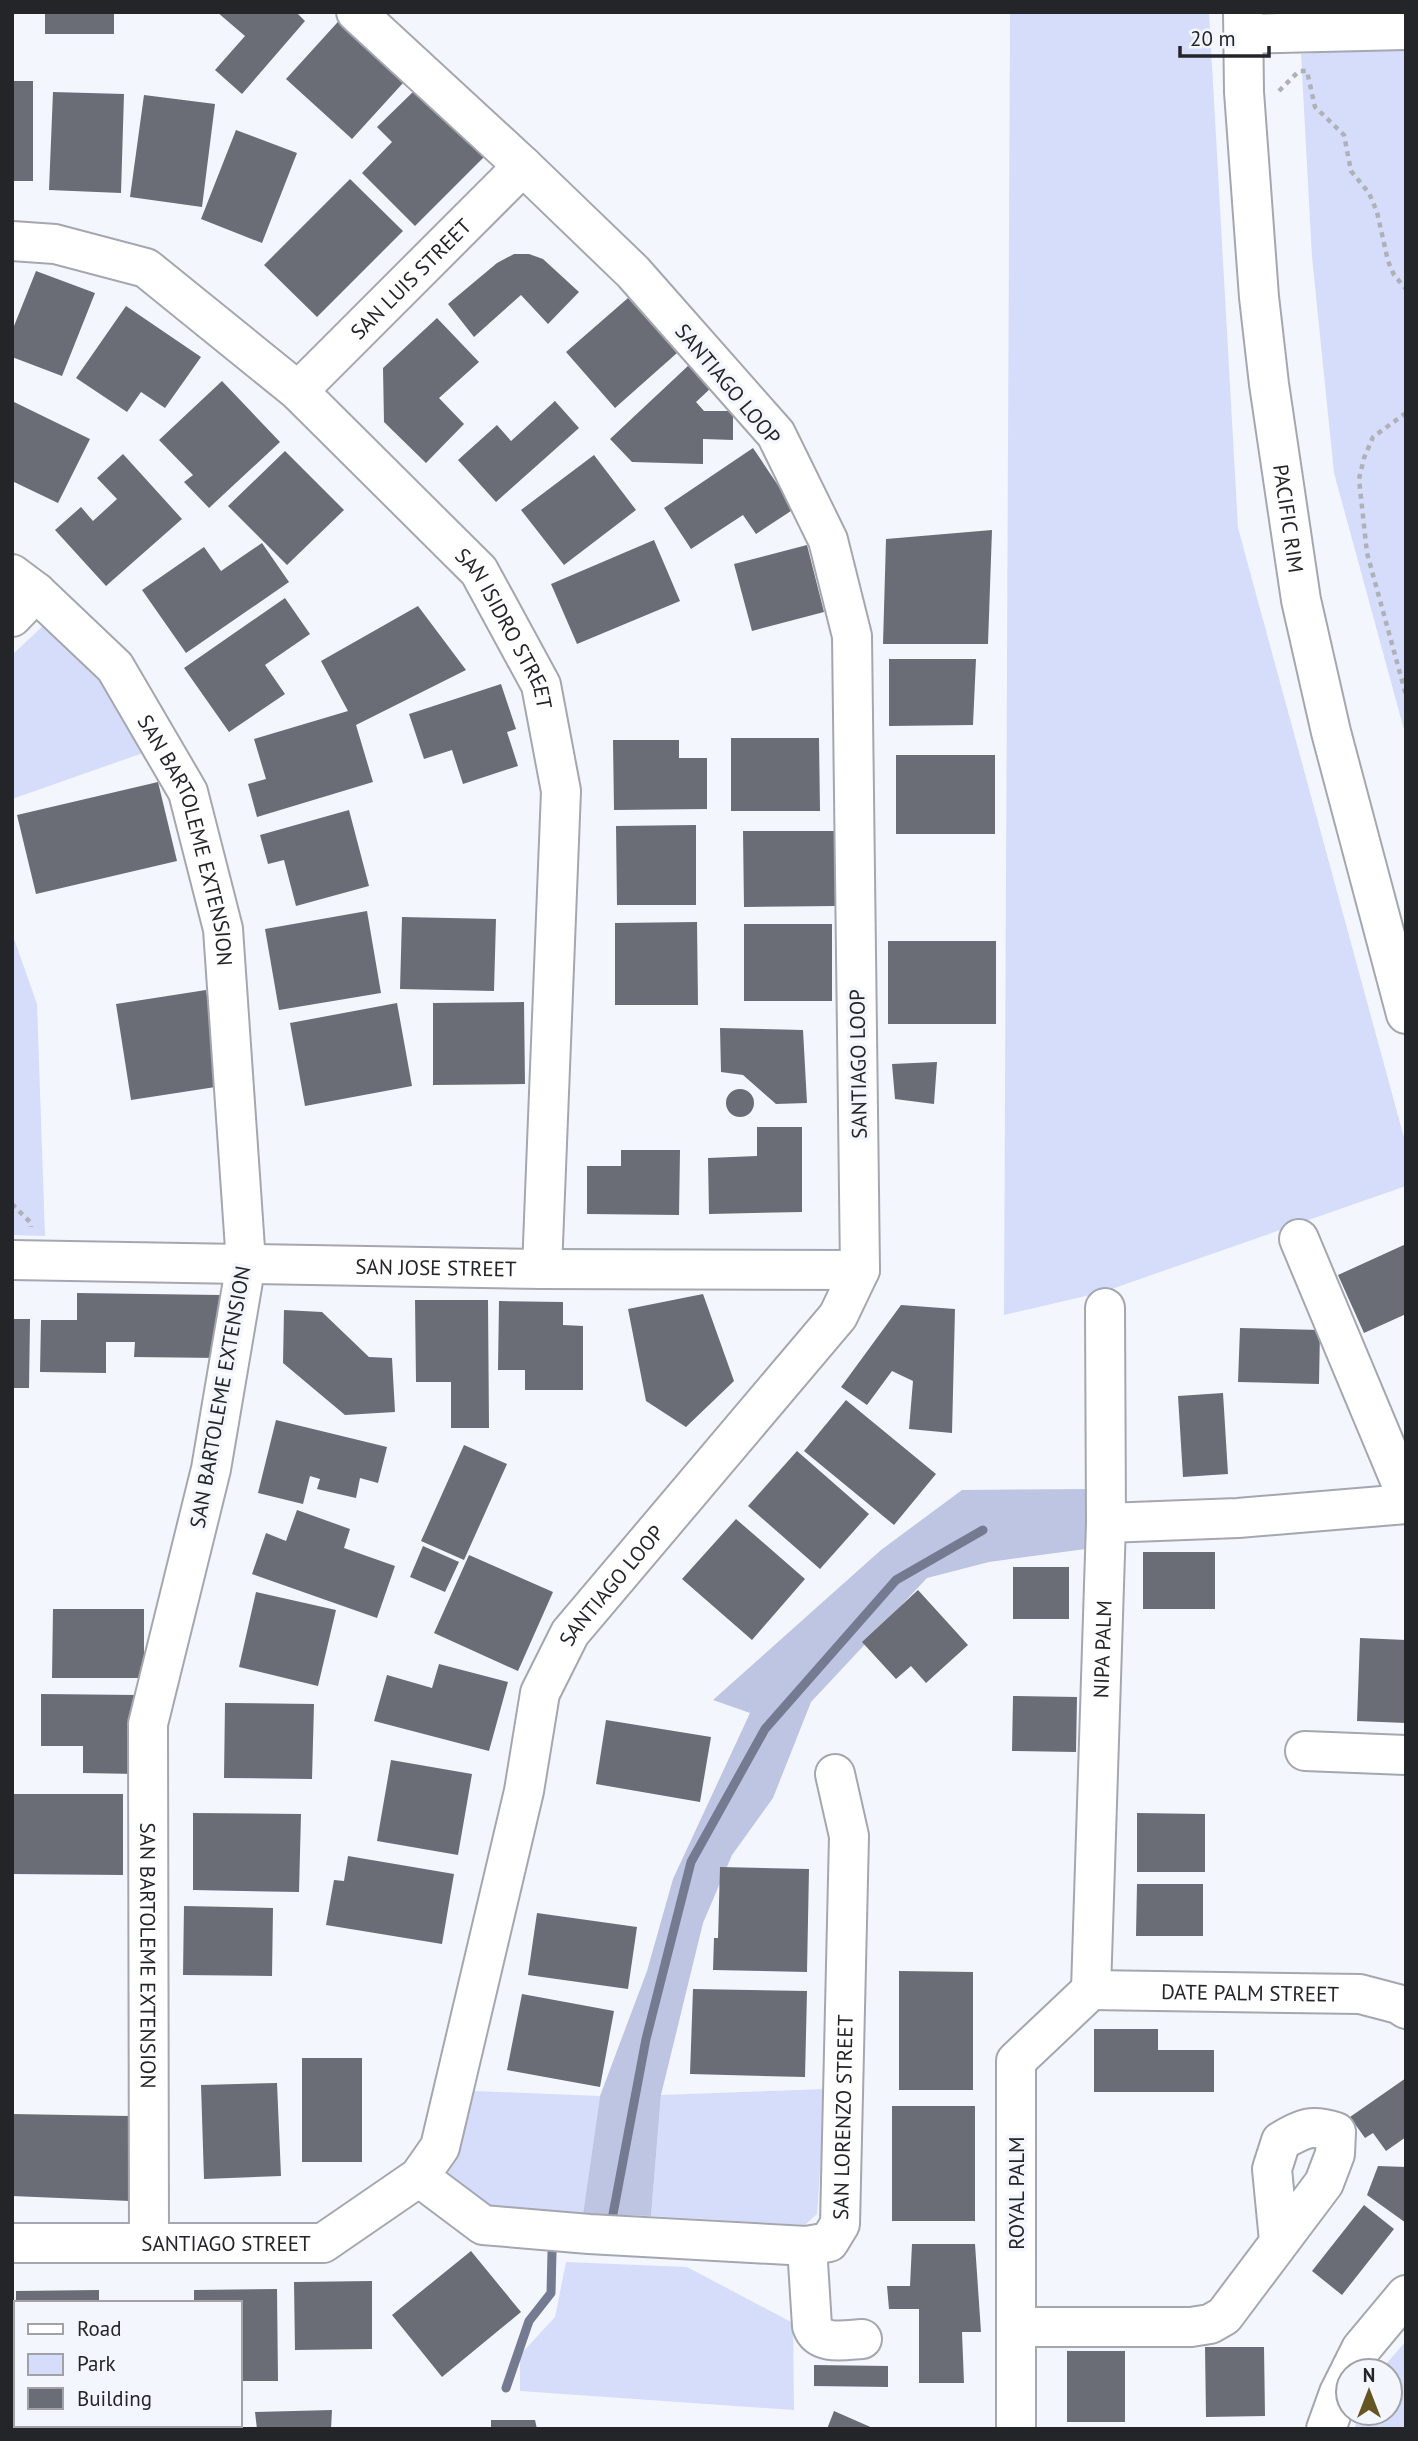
<svg xmlns="http://www.w3.org/2000/svg" width="1418" height="2441" font-family="'PT Sans',sans-serif">
<style>
.green{fill:#d5ddfb}
.forest{fill:#bdc5e3}
.lines{fill:none;stroke-linecap:round;stroke-linejoin:round}
.stream{stroke:#747a90;stroke-width:9}
.building{fill:#6a6d75}
.minor-casing{stroke:#a5a7b0;stroke-width:42}
.path{stroke:#afb1b7;stroke-width:4.5;stroke-dasharray:5 5;stroke-linecap:butt}
.minor{stroke:#fff;stroke-width:38}
.labels{text-anchor:middle;dominant-baseline:central;stroke-width:7;stroke-linejoin:round;paint-order:stroke}
.street-label{font-size:21px;fill:#242528;stroke:#f4f6fe}
</style>
<rect width="100%" height="100%" fill="#f4f6fe"/>
<path class="green" d="M1010 12H1209L1238 528 1406 1145V1186L1103 1292 1004 1315Z
M1400 47 1406 48V737L1334 473 1312 257 1301 54Z
M45 624 110 692 143 753 12 799V655Z
M12 933 37 1004 45 1236 12 1235Z
M826 2089 817 2214 805 2225 651 2216 661 2095Z
M474 2091 600 2096 583 2214 488 2205 442 2178Z
M566 2262 687 2267 793 2323 794 2410 520 2391V2355L555 2317Z
M1406 2341V2429H1355L1357 2413H1390V2371H1380Z"/>
<path class="forest" d="M1093 1489V1548L989 1562 927 1578 811 1702 773 1798 732 1855 703 1923 661 2095 651 2216 583 2214 600 2096 647 1971 673 1879 750 1713 713 1700 881 1550 962 1490Z"/>
<g class="lines">
<path class="stream" d="M613 2214 646 2039 691 1862 765 1729 896 1580 983 1530
M506 2388 529 2321 551 2293 552 2252"/>
</g>
<path class="building" d="M45 12H114V34H45Z
M217 12H296L305 21 242 94 215 70 245 36Z
M346 13 413 72 352 139 286 79Z
M12 81H33V181H12Z
M417 88 485 156 415 226 362 173 392 142 377 127Z
M53 92 124 94 121 193 49 190Z
M144 95 215 104 202 207 130 197Z
M236 130 297 153 262 243 201 219Z
M350 179 403 231 317 317 264 265Z
M514 254H529L543 259 579 292 548 324 521 295 474 337 448 304 497 263Z
M36 271 95 293 62 376 12 357V331Z
M628 298 677 353 615 408 566 352Z
M126 306 201 357 165 408 141 392 127 412 76 378Z
M437 318 479 362 439 398 464 424 426 463 384 422 383 368Z
M689 365 711 388 696 402 704 411H733V440L703 439V464L632 462 610 439Z
M222 381 280 442 209 508 184 482 193 475 159 440Z
M12 401 90 439 58 503 12 481Z
M555 401 579 428 496 502 458 460 497 425 511 441Z
M753 448 794 509 756 534 743 515 691 549 664 508Z
M285 451 344 510 287 565 228 506Z
M123 454 182 519 106 586 55 530 81 507 93 521 117 499 97 478Z
M594 455 636 510 564 565 521 510Z
M992 530 988 644H883L886 539Z
M654 540 680 601 577 644 551 584Z
M262 543 289 582 186 653 142 590 204 547 221 571Z
M807 545 824 612 752 631 734 564Z
M285 598 310 634 265 665 285 694 229 732 184 668Z
M418 606 466 670 356 725 373 782 257 817 248 784 266 779 254 739 348 711 321 661Z
M889 659H976L973 725 889 726Z
M501 684 516 729 507 732 518 766 463 784 452 750 424 759 409 714Z
M731 738H819L820 811H731Z
M613 740H679V758H707V809L614 810Z
M896 755H995V834H896Z
M158 782 177 861 36 894 17 815Z
M349 810 369 886 296 906 284 860 268 864 260 835Z
M696 825V905H617L616 826Z
M743 831H836V906L744 907Z
M367 911 381 993 279 1010 265 929Z
M402 917 496 919 494 991 400 989Z
M697 922 698 1005H615V923Z
M744 924H832V1001H744Z
M888 941H996V1024H888Z
M206 990 222 1086 131 1100 116 1004Z
M524 1002 525 1084 433 1085V1003Z
M397 1003 412 1086 305 1106 290 1023Z
M720 1028 803 1030 807 1103 776 1104 743 1075 721 1072Z
M937 1062 934 1104 895 1099 892 1064Z
M726 1103a14 14 0 1 1 28 0a14 14 0 1 1-28 0Z
M757 1127H802V1212L709 1214 708 1158 757 1156Z
M621 1150H680L679 1215 587 1214V1166H621Z
M1406 1244V1314L1364 1333 1338 1275Z
M77 1293 220 1295 219 1358 134 1357 135 1342H106V1373L40 1372 41 1320H77Z
M703 1294 734 1381 686 1427 646 1401 628 1309Z
M415 1300H488L489 1428H451V1382H416Z
M499 1301 563 1302V1325L583 1326V1390H525V1370H498Z
M901 1305 955 1309 952 1433 909 1429 913 1381 892 1371 867 1405 841 1387Z
M284 1310 322 1312 369 1357 392 1358 395 1412 345 1415 283 1363Z
M12 1319H30L29 1388H12Z
M1240 1328 1320 1330 1319 1384 1238 1382Z
M1223 1393 1228 1474 1183 1477 1178 1396Z
M846 1400 936 1474 894 1525 804 1451Z
M276 1420 387 1447 378 1483 360 1478 356 1498 317 1489 320 1479 310 1476 303 1504 258 1493Z
M464 1445 507 1464 464 1560 421 1541Z
M797 1451 869 1514 820 1569 748 1506Z
M297 1510 350 1529 344 1548 395 1566 377 1618 252 1574 266 1533 286 1541Z
M736 1519 805 1579 752 1640 682 1579Z
M423 1546 459 1562 445 1592 410 1577Z
M1143 1552H1215V1609H1143Z
M469 1555 553 1592 518 1671 434 1633Z
M1013 1567H1069V1619H1013Z
M918 1590 968 1645 926 1683 911 1666 896 1679 862 1642Z
M256 1592 336 1610 318 1686 239 1667Z
M53 1609H144V1678H52Z
M1360 1638 1406 1640V1723L1357 1721Z
M439 1664 508 1682 489 1751 374 1721 387 1675 432 1688Z
M41 1694 138 1695 137 1774 83 1773V1746H41Z
M1013 1696 1077 1697 1076 1752 1012 1751Z
M225 1703 314 1704 312 1779 224 1778Z
M606 1720 711 1737 700 1802 596 1784Z
M391 1760 472 1774 458 1855 377 1841Z
M12 1794H123V1875L12 1874Z
M193 1813 301 1814 299 1892 193 1890Z
M1137 1813 1205 1814V1872H1137Z
M348 1856 454 1874 442 1944 326 1925 334 1880 344 1881Z
M720 1867 809 1869 807 1972 713 1970 714 1938H718Z
M1137 1884H1203V1936H1136Z
M184 1906 273 1908 272 1976 183 1975Z
M537 1913 637 1927 628 1989 528 1975Z
M899 1971 973 1972V2090H899Z
M693 1989 807 1991 805 2077 690 2074Z
M522 1994 614 2011 600 2087 507 2070Z
M1094 2029H1158V2050H1214V2092H1094Z
M302 2058H362V2162H302Z
M1406 2078V2137L1386 2151 1373 2133 1365 2138 1350 2117Z
M277 2083 281 2176 204 2179 201 2085Z
M892 2106H975V2221H892Z
M12 2114 128 2116 130 2201 12 2196Z
M1378 2166 1406 2167V2223L1367 2195Z
M1364 2205 1394 2229 1342 2295 1312 2271Z
M912 2244H975L981 2332H962L964 2383H919V2309H889L887 2286H910Z
M471 2251 521 2312 442 2377 392 2315Z
M372 2281V2349L295 2350 294 2282Z
M277 2289 278 2381H240V2303H194V2290Z
M99 2290V2303H16V2291Z
M1205 2347H1264L1265 2416 1206 2417Z
M1067 2351H1125V2422H1067Z
M814 2365 888 2366V2387L814 2386Z
M332 2410 331 2429H257L255 2412Z
M834 2411 875 2429H827Z
M12 2415H16V2425H100V2429H12Z
M491 2420H535L537 2429H491Z
M182 2425H211V2429H182Z"/>
<g class="lines">
<defs>
<g id="minor">
<path id="s1" d="M1243 12 1244 92 1259 297 1269 384 1301 600 1331 732 1406 1014"/>
<path d="M1244 34 1406 30"/>
<path id="s2" d="M12 241 55 244 146 268 298 391 479 571 541 685 561 791 542 1269"/>
<path id="s3" d="M298 391 523 166"/>
<path id="s4" d="M12 574 36 592 115 667 188 792 223 929 246 1263 211 1469 148 1724 149 2243"/>
<path d="M12 617 36 592"/>
<path d="M1299 1239 1406 1495"/>
<path id="s5" d="M12 1260 542 1269 860 1270"/>
<path d="M1106 1523 1238 1518 1406 1504"/>
<path d="M1305 1751 1406 1755"/>
<path id="s6" d="M1091 1990 1106 1523 1105 1308"/>
<path id="s7" d="M1091 1990 1360 1994 1398 2004 1406 2009"/>
<path id="s8" d="M419 2177 483 2225 589 2234 807 2246 829 2242 840 2224 849 1836 835 1774"/>
<path id="s9" d="M12 2243H323L419 2177 440 2147 524 1791 540 1693 570 1633 838 1316 860 1270 852 636 828 540 776 434 633 272 523 166 356 12"/>
<path d="M807 2246 812 2326C819 2346 845 2340 862 2339"/>
<path d="M1016 2327H1191L1210 2324 1224 2316 1324 2183 1335 2154 1336 2132C1311 2124 1304 2128 1281 2141L1272 2169 1279 2241"/>
<path d="M1350 2371 1361 2349 1406 2295"/>
<path d="M1016 2429V2061L1091 1990"/>
<path d="M1326 2429 1339 2393 1348 2375"/>
</g>
</defs>
<use href="#minor" class="minor-casing"/>
<path class="path" d="M1279 91 1299 71H1307L1315 107 1344 135 1351 171 1369 193 1377 212 1388 261 1394 275 1406 289
M1406 413 1373 437 1364 458 1359 479 1367 553 1406 695
M12 1204 31 1223V1227"/>
<use href="#minor" class="minor"/>
</g>
<g class="labels">
<g class="street-label">
<text stroke="none"><textPath href="#s3" startOffset="159">SAN LUIS STREET</textPath></text>
<text transform="translate(728 384) rotate(50)">SANTIAGO LOOP</text>
<text stroke="none"><textPath href="#s1" startOffset="509">PACIFIC RIM</textPath></text>
<text stroke="none"><textPath href="#s2" startOffset="651">SAN ISIDRO STREET</textPath></text>
<text stroke="none"><textPath href="#s4" startOffset="329">SAN BARTOLEME EXTENSION</textPath></text>
<text transform="translate(858 1064) rotate(-91)">SANTIAGO LOOP</text>
<text stroke="none"><textPath href="#s5" startOffset="424">SAN JOSE STREET</textPath></text>
<text transform="translate(220 1397) rotate(-80)">SAN BARTOLEME EXTENSION</text>
<text stroke="none"><textPath href="#s9" startOffset="1059">SANTIAGO LOOP</textPath></text>
<text stroke="none"><textPath href="#s6" startOffset="341">NIPA PALM</textPath></text>
<text stroke="none"><textPath href="#s4" startOffset="1463">SAN BARTOLEME EXTENSION</textPath></text>
<text stroke="none"><textPath href="#s7" startOffset="159">DATE PALM STREET</textPath></text>
<text stroke="none"><textPath href="#s8" startOffset="555">SAN LORENZO STREET</textPath></text>
<text transform="translate(1016 2193) rotate(-90)">ROYAL PALM</text>
<text stroke="none"><textPath href="#s9" startOffset="214">SANTIAGO STREET</textPath></text>
</g>
</g>
<rect width="1418" height="2441" fill="none" stroke="#242528" stroke-width="28"/>
<rect x="14" y="2301" width="228" height="126" fill="#f4f6fe" stroke="#a1a2a8" stroke-width="2"/>
<rect x="28" y="2324" width="35" height="10" fill="#ffffff" stroke="#a1a2a8" stroke-width="2"/>
<text x="77" y="2336" font-size="21" fill="#242528">Road</text>
<rect x="28" y="2354" width="35" height="21" fill="#d5ddfb" stroke="#a1a2a8" stroke-width="2"/>
<text x="77" y="2371" font-size="21" fill="#242528">Park</text>
<rect x="28" y="2388" width="35" height="21" fill="#6a6d75" stroke="#a1a2a8" stroke-width="2"/>
<text x="77" y="2406" font-size="21" fill="#242528">Building</text>
<g transform="translate(1369 2392)"><circle r="33" fill="#f4f6fe" stroke="#a1a2a8" stroke-width="2"/>
<path d="M0-5L12 26L0 18L-12 26Z" fill="#645522"/>
<text y="-10" font-size="19" font-weight="bold" text-anchor="middle" fill="#242528">N</text>
</g>
<path d="M1180 46v10h89v-10" fill="none" stroke="#242528" stroke-width="3.5"/>
<text x="1190" y="46" font-size="21" fill="#242528" stroke="#f4f6fe" stroke-width="5" paint-order="stroke">20 m</text>
</svg>
